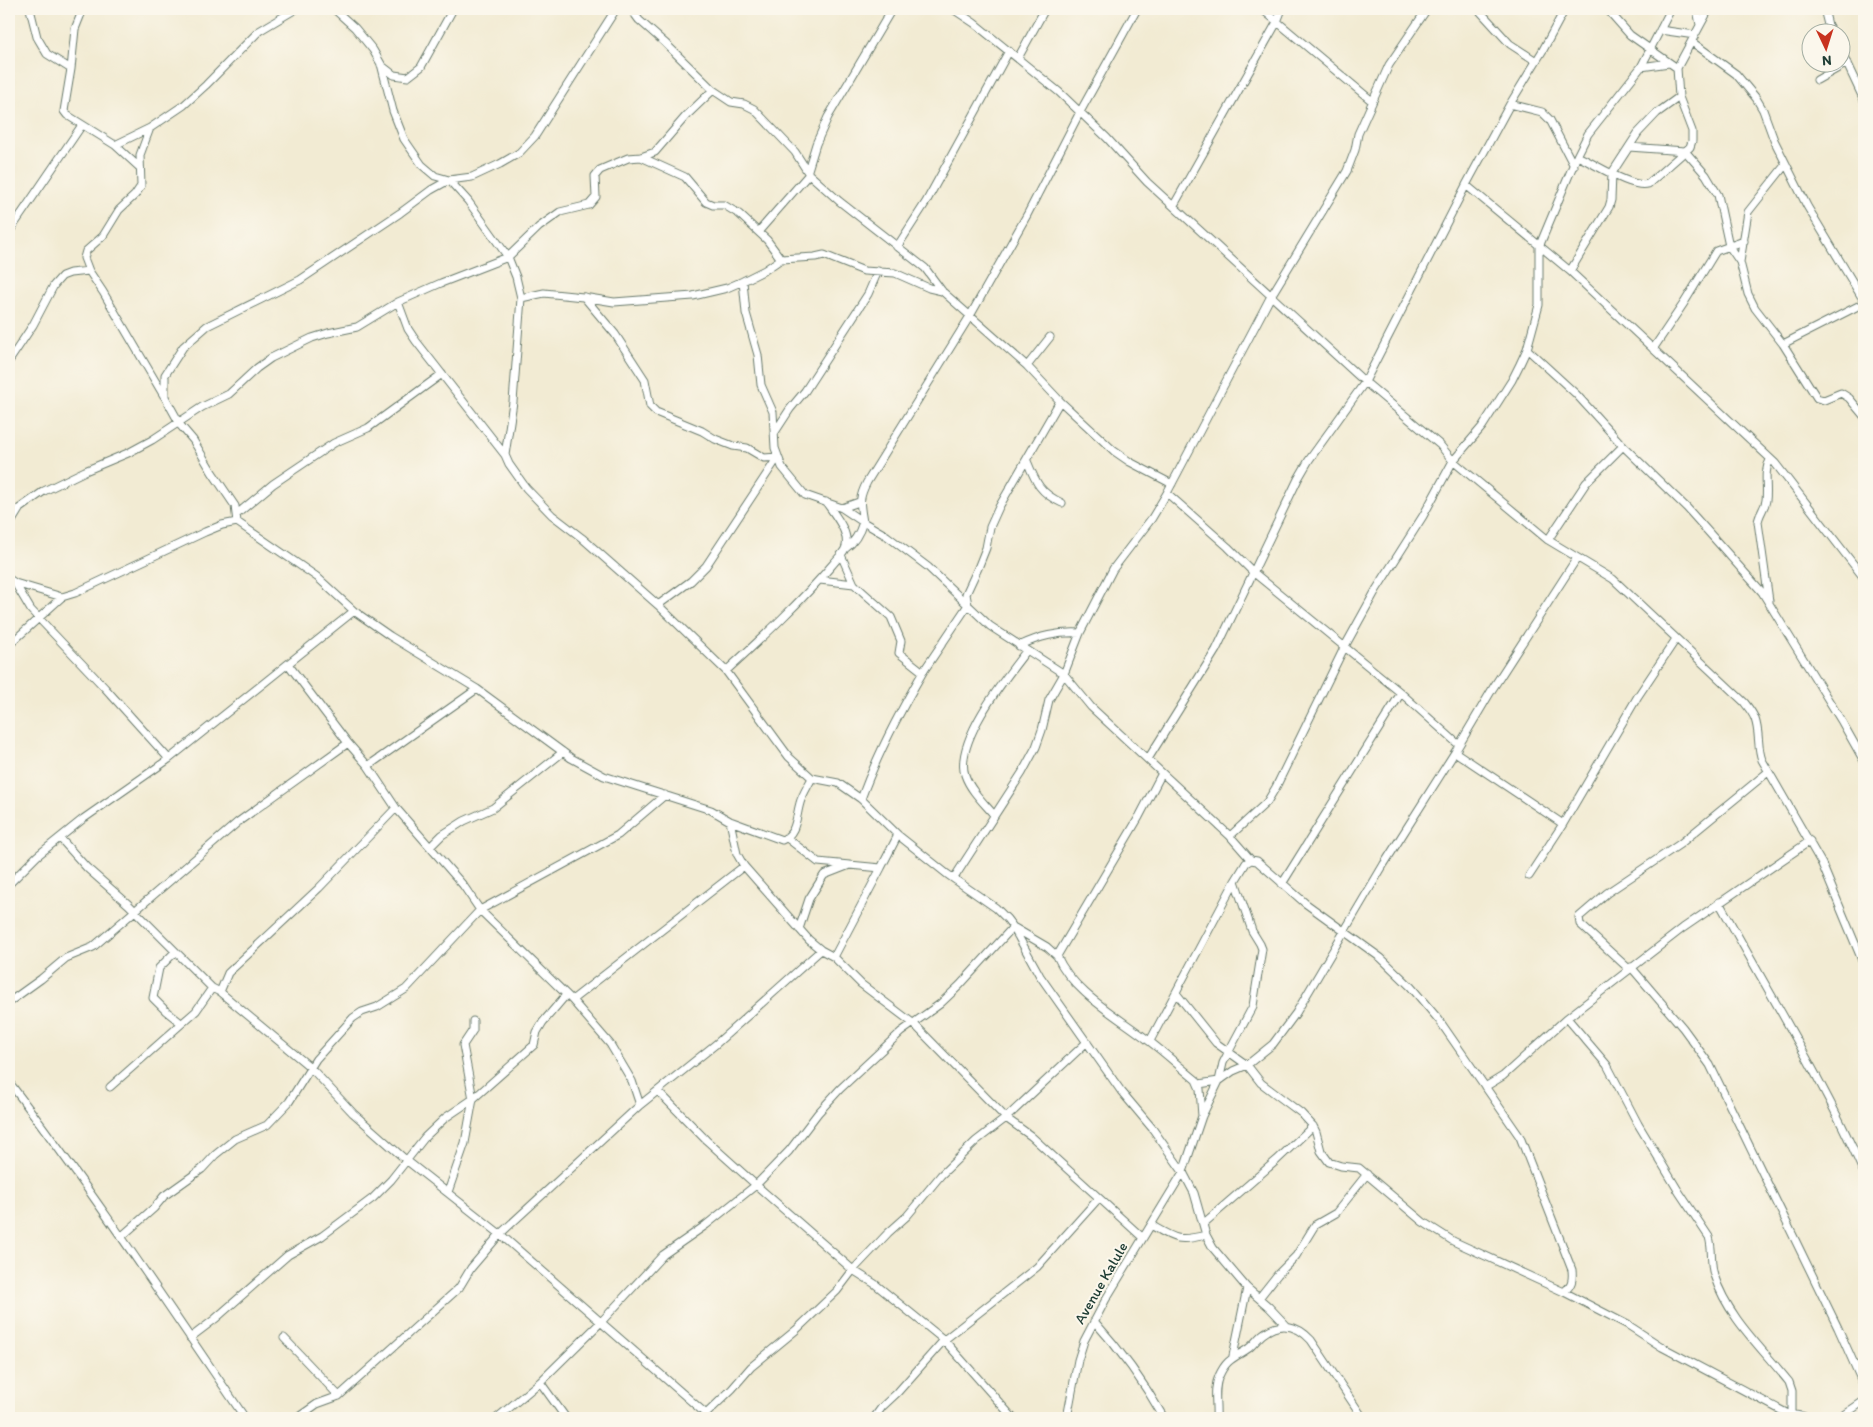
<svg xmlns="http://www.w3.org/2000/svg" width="1873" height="1427" font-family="Itim,sans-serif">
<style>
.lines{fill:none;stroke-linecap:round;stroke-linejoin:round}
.street-casing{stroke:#697a6c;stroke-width:9}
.secondary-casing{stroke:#697a6c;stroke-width:12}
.street{stroke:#fff;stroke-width:7}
.secondary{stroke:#fff;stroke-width:10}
.labels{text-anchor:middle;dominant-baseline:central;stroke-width:4;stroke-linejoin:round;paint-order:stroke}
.street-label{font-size:15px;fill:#1f3d34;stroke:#fbf7ec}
</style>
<rect width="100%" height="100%" fill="#fbf7ec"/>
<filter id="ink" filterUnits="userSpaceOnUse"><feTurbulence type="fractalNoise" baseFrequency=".02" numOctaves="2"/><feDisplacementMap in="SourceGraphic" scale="10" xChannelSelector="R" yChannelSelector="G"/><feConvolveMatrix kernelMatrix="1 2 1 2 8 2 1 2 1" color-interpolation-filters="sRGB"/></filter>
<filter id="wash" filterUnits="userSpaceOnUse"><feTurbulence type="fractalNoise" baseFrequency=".0096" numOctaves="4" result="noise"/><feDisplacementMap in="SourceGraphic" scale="20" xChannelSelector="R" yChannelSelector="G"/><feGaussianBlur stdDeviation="1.12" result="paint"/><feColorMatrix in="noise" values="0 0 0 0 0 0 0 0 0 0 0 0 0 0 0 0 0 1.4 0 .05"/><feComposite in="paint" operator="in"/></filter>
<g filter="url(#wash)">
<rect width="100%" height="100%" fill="#f2ebd3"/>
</g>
<g filter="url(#ink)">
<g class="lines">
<defs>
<path id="street" d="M30 9 37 37 47 54 71 69 64 111 67 115 115 145 139 167
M334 9 355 28 373 50 381 64 393 111 404 139 422 165 435 176 449 180 468 201 508 257 516 277 521 298 513 402 505 455 509 464 526 488 552 515 582 538 658 605 726 671 789 757 812 778 838 783 861 799 898 835 947 874 996 908 1007 919 1013 927 1040 976 1121 1091 1152 1128 1183 1172 1194 1193 1206 1235 1213 1248 1247 1288 1269 1307 1286 1325
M631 9 639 20 665 43 713 90
M953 9 974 23 1059 92 1107 138 1147 182 1365 382 1440 445 1453 461 1548 540 1613 579 1744 702C1748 707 1753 713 1755 719 1760 733 1757 747 1762 760L1822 864 1864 965
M1137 9 1080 112 1027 215 970 316 867 482C858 499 860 504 863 522L887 536 928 567 990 626 1064 674 1091 707 1230 836 1251 860 1257 861 1305 903 1381 958 1411 987 1439 1020 1520 1137 1572 1270C1573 1280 1572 1285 1564 1292
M1262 9 1372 101
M1478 9 1510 44 1536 61
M1607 9 1630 35 1677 68
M1697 9 1700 25
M1824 9 1828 25 1832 32
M1660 30 1695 35
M1692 42 1736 74 1756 98 1763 110 1774 140 1807 206 1864 301
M1840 49 1864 100
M1018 58 1045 9
M381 65 394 75 408 77 421 67 453 9
M1641 67 1669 63
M71 69 75 29 83 9
M1817 80 1847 63
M1510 104 1542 112 1550 120 1574 166
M115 145 150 128
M1629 147 1685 151 1706 175 1718 195 1729 246 1740 262 1748 294 1755 308 1783 344 1817 398 1824 400 1841 393 1849 398 1864 416
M1577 156C1594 163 1632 189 1648 184L1690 147 1692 141V131L1679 97 1677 68 1709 9
M641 157 685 177 706 202 713 205H724L739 214 767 240 781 259
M808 170 816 144 828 117 892 9
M1466 185 1570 271 1775 463 1864 578
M1174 205 1277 22 1282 9
M759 231 809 174
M9 232 82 125
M897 247 926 202 1009 51
M1740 262 1748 212 1786 164
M1570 271 1609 207 1611 200 1612 173 1638 133 1657 113 1679 97
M743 281 746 313 758 355 761 385 773 412 775 448 782 467 805 495 842 508 863 522C860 532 855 542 846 548
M584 297 615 334 645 380 650 406 656 412 702 431 715 439 733 446 747 448 764 458 778 457
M521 298 544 293 583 297 614 302 693 296 727 288 743 281 765 270 781 259 815 257 824 255 864 271 895 273 929 288 942 291
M398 302 408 329 416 341 505 455
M1783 344 1864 303
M1527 349 1576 394 1623 446 1687 508 1762 592 1842 722 1864 761
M1653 349 1684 303 1716 251 1744 241
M9 361 33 325 54 285 62 276 70 273 89 271
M1027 366 1050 337
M164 396 103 292 89 271 84 258 86 251 103 236 119 210 135 195 141 186 140 155 150 128 184 105 206 85 259 31 296 9
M775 432 790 409 805 391 868 294 878 271
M1027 461C1036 483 1040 493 1062 503
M1167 493 1228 547 1253 572 1401 693 1459 745
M842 508 859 502
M237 514 273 484 334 443 368 428 442 374
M237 522 235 506 212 472 193 440 181 426 165 397V375L183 347 207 326 300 280 400 213 431 190 449 180 472 177 500 164 519 153 535 136 616 9
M9 526 20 508 44 491 85 471 128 453 152 440 202 407 229 394 257 368 271 358 312 338 328 333 357 327 398 302 441 283 508 257 539 227 560 212 589 205 596 197 595 176 600 170 628 158 641 157 655 152 686 116 713 90 731 102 744 104 754 109 795 152 809 174 839 201 925 268 942 291 1027 366 1060 401 1114 451 1130 462 1172 484
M1548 540 1586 483 1623 446
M841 555 854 584 891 617 901 641 899 653 923 672C899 713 877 755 861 799
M9 579 15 583 62 597 75 593 205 532 222 525 237 522 317 577 354 611 390 636 477 689 571 758 604 776 711 810 730 821 782 840C797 834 796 816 800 803 802 795 808 786 812 778
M820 580 854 584
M15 583 31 610 105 688 169 759 354 611
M1769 601 1758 522C1759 514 1765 508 1766 500 1768 486 1763 472 1770 460
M658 605 691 581 706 566 778 457
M9 645 62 597
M1019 646C1040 636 1057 632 1080 633
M288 664 348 743
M726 671C763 637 800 603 833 564 837 559 845 552 846 546 849 531 834 514 826 502
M923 672 968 605 966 594 978 568 986 548 990 527 999 507 1060 401
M1455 752 1563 824
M1148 759 1216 650 1298 479 1309 460 1365 382 1466 185 1510 104 1543 50 1565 9
M368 766 477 689
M1162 773 1139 817 1057 956C1073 993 1119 1017 1149 1041 1165 1053 1180 1067 1196 1080L1200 1089 1202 1116
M994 815C984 803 970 790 965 775 954 741 1007 676 1027 650
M730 821 737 854 744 866 809 940 821 950 834 957 861 984 914 1024 1006 1118 1031 1136 1143 1238
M1230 836 1267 802 1276 787 1344 648 1376 590 1423 516 1453 461 1482 427 1512 380 1520 364 1527 349 1539 305V247L1577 156 1588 134 1641 67 1671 9
M60 838 87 868 128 904 212 988 220 992 310 1067 353 1113 406 1160 500 1234 640 1105 716 1044 821 950
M787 838 818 862 881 868 898 835
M430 847 442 835 464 821 493 808 563 752
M1529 876 1563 824 1638 696 1676 639
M954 878 1022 773 1036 747 1042 730 1049 700 1064 674 1080 633 1113 569 1152 518 1167 493 1271 296 1347 171 1355 150 1358 134 1389 65 1427 9
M9 884 37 856 83 819 169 759
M1282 884 1401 693
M1719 902C1768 992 1823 1079 1864 1173
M799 929 809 899 824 875 847 866
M175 952 159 968 153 998 166 1011 181 1023
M834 957 881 868
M1631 967 1683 1028 1710 1065 1838 1328 1864 1386
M1629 969 1580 924 1579 917 1607 893 1680 844 1768 772
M220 992 228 973 319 888 396 808
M1176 993 1216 1043 1247 1065 1261 1083 1301 1113 1313 1126 1316 1132 1321 1151 1329 1162 1341 1166 1359 1168 1423 1222 1453 1241 1564 1292 1628 1325 1662 1347 1792 1416V1391L1789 1382C1762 1348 1728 1318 1714 1275 1710 1263 1713 1250 1709 1237L1679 1192 1638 1124 1607 1065 1567 1018
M572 1000 744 866
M9 1002 41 979 66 958 93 947 238 822 348 743 368 766 396 808 463 885 480 910 572 1000 610 1044 632 1081 640 1105
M1150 1041 1235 881 1246 863 1251 860
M9 1082C92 1191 168 1305 245 1418
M1199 1084 1219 1081 1223 1063 1228 1053 1253 1006 1262 949 1260 944 1252 931 1235 881
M110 1087 196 1011 212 988
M1485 1087 1503 1076 1567 1018 1683 928 1810 841
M658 1091 706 1140 756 1185 853 1270 875 1284 944 1340 1013 1418
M448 1192 465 1143 473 1099 534 1045 537 1032 543 1022 566 995
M1203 1224 1277 1160 1313 1126
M1151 1225C1175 1239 1178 1242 1206 1235
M121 1237 154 1208 164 1196 202 1169 215 1155 235 1139 267 1125 289 1102 316 1059 353 1018 362 1012 377 1007 406 989 480 910 618 835 665 795
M1259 1298 1278 1274 1296 1256 1315 1225 1336 1213 1367 1174
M1094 1321C1123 1353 1143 1381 1164 1418
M190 1338 215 1319 288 1255 322 1236 373 1198 391 1180 425 1137 445 1118 473 1099 463 1045 473 1030V1021
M284 1338 339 1396
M1233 1356 1247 1288
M540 1382 566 1418
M297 1418 317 1404 339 1396 459 1288 471 1268 500 1234 706 1414
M497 1418 540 1382 601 1322 663 1255 706 1225 756 1185 789 1151 818 1113 840 1089 901 1032 940 1004 960 985 1013 927 1047 947 1057 956
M702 1418 732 1389 751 1367 796 1330 837 1291 853 1270 888 1233 907 1216 941 1175 976 1141 1006 1118 1087 1042
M874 1418 882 1407 897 1393 944 1340 1037 1267 1099 1198
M1067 1418 1078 1360 1084 1341 1106 1299 1183 1172 1202 1116 1219 1081 1233 1071 1247 1065 1273 1044 1296 1013 1384 864 1455 752 1493 688 1577 558
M1216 1418C1217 1404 1213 1389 1219 1376 1227 1358 1235 1358 1249 1348 1254 1344 1258 1338 1263 1334 1280 1321 1297 1325 1311 1340L1363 1418
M1839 1418 1864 1401"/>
<path id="secondary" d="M1789 1418 1792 1416 1803 1418"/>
</defs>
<use href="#street" class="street-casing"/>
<use href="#secondary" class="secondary-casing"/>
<use href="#street" class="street"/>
<use href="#secondary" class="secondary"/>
</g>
</g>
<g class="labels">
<g class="street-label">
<text transform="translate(1101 1283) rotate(-60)">Avenue Kalule</text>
</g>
</g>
<rect width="1873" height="1427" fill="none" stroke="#fbf7ec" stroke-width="30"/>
<g transform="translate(1826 48) rotate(176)"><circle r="24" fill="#fbf7ec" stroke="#a3ada2"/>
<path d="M0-4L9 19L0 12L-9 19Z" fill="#c8321e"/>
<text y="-8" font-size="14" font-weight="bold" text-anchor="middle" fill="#1f3d34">N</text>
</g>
</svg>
